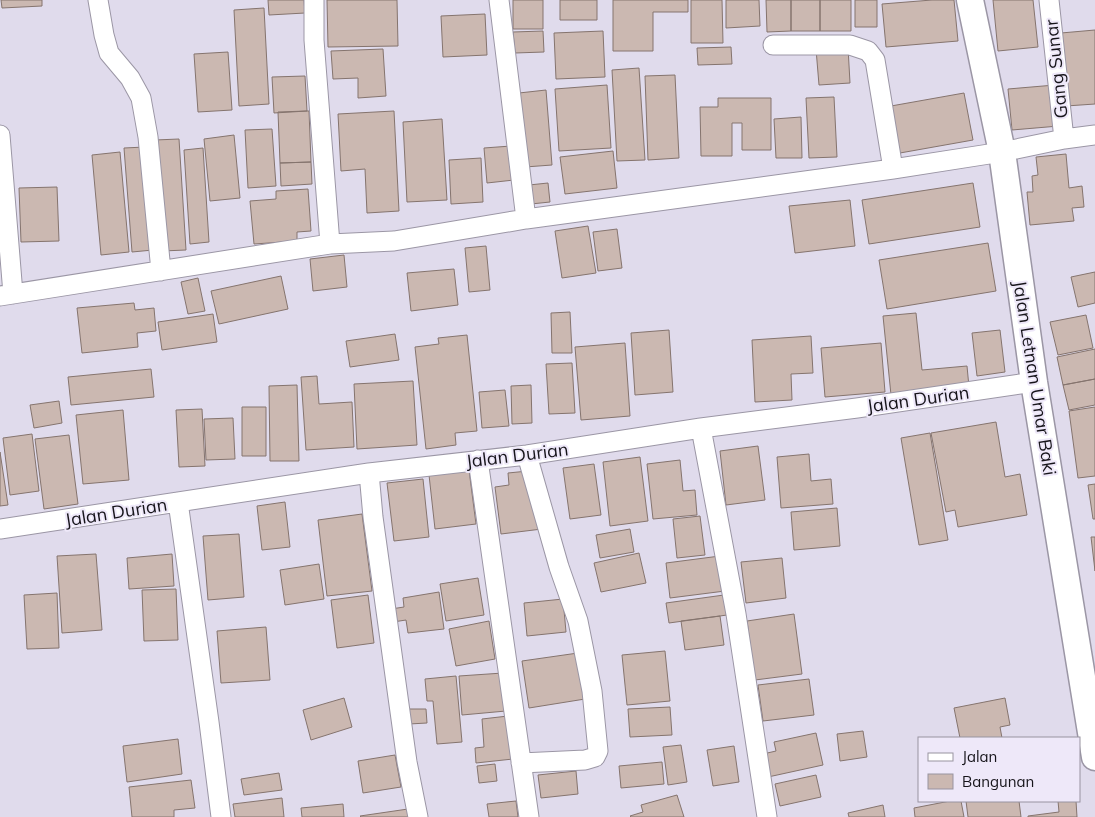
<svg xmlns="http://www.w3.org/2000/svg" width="1095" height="817" font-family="Mulish,sans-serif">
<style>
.building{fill:#cbb8b1;stroke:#85746e}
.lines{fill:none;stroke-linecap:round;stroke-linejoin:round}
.street-casing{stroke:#9b96a5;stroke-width:21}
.secondary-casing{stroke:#9b96a5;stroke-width:29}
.street{stroke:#fff;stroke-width:19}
.secondary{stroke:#fff;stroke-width:26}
.labels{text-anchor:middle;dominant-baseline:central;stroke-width:4;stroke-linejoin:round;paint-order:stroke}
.street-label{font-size:18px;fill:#16141a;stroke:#eee8f9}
</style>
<rect width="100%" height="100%" fill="#e0dbec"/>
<path class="building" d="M1 0H42V6L2 8Z
M268 0H304L305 13 269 15Z
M327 0H397L398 46 328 47Z
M513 0H543V29H513Z
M560 0H597V20H560Z
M613 0H688V12H653V51H613Z
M691 0H722L723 43H691Z
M726 0H759L760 26 726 28Z
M766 0H791V31L767 32Z
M791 0H820V31H791Z
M820 0H851V31H820Z
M855 0H877V27H855Z
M932 0H954L958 41 886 47 882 4Z
M993 0H1033L1038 47 998 51Z
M264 8 269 104 239 106 234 10Z
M485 14 487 55 443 57 441 16Z
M1095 30V104L1066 106 1061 33Z
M543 31 544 52 515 53 513 32Z
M603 31 605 77 556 79 554 33Z
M731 47 732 64 698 65 697 48Z
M848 47 850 83 819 85 816 49Z
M383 49 386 96 358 98V78L333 79 331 51Z
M228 52 232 110 198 112 194 54Z
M639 68 645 160 617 161 612 70Z
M675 75 679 158 648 160 645 76Z
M305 76 307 111 274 113 272 77Z
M607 85 611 148 559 151 555 89Z
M1055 85 1059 126 1012 130 1008 89Z
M546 90 552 165 525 167 519 93Z
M964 93 973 140 900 153 891 106Z
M834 97 837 157 809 158 806 98Z
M718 98H771V150H742V123H732V156H701L700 107H718Z
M307 111H309L311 162 280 163 278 112Z
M394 111 399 211 367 213 365 169 341 171 338 114Z
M801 117 802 158H776L774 119Z
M442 119 447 200 407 202 403 122Z
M272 129 276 186 248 188 245 130Z
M234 135 240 198 210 201 204 139Z
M179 139 186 250 162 251 155 140Z
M511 146 514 180 487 183 484 148Z
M145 147 153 250 132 252 124 148Z
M203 148 209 242 190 244 184 150Z
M613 151 617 188 565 194 560 157Z
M120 152 129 252 101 255 92 155Z
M1066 154 1069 188 1082 186 1084 207 1072 208 1074 221 1030 225 1027 192H1033L1032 176 1038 175 1036 157Z
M481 158 483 202 451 204 449 160Z
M311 162 312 184 281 186 280 163Z
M548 183 550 202 531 204 529 185Z
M973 183 980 227 869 244 862 200Z
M57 187 59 241 21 242 19 188Z
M308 189 311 231 297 232V241L254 244 250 201 276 199V191Z
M850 200 855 246 795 253 789 206Z
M588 226 596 273 562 278 555 231Z
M617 229 622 268 598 271 593 232Z
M988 243 996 291 887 309 879 260Z
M486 246 490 290 469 292 465 248Z
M344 255 347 287 313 291 310 259Z
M454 269 458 305 411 311 407 273Z
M1095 272V303L1078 307 1071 277Z
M281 276 288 309 219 324 211 291Z
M198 278 205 311 188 314 181 282Z
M134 303 135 310 154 308 156 331 137 333 138 347 82 353 77 308Z
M570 312 572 353H552L551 313Z
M916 313 922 370 967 366 969 387 891 395 883 316Z
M213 314 217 342 162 350 158 322Z
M1086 315 1093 348 1058 355 1050 322Z
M669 330 673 392 635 395 631 333Z
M1000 330 1005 372 977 376 972 333Z
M395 334 399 360 350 367 346 341Z
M467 335 477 431 455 433 456 445 426 449 415 347 439 344 438 338Z
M811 336 813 373 791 374 792 400 755 402 752 340Z
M625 343 630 416 581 420 575 347Z
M881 343 885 392 825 397 821 348Z
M1095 349V379L1063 385 1057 357Z
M572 363 575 413 549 414 546 364Z
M151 369 154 397 71 405 68 377Z
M317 376 319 404 352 402 354 447 306 450 301 377Z
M1095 379V405L1069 410 1063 385Z
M413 381 417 445 357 449 354 384Z
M297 385 299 461H270L269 386Z
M531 385 532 423 512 424 511 386Z
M505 390 509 426 482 428 479 392Z
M59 401 62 423 34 428 30 405Z
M242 407H266V456H242Z
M1095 407V476L1078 478 1069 411Z
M202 409 205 466 179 467 176 410Z
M123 410 129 480 83 484 76 415Z
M233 418 235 459 206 460 204 419Z
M996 422 1005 477 1020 474 1027 515 958 527 955 510 946 512 931 433Z
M930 433 948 540 919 545 901 438Z
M32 434 39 491 10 495 3 438Z
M69 435 78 504 44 509 35 439Z
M758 446 765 500 726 505 720 451Z
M0 452 8 505 0 506Z
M809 454 811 481 831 479 833 504 781 508 777 457Z
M640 457 648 521 610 526 603 462Z
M680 460 683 491 695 490 697 515 653 519 647 464Z
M594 464 601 515 570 519 563 468Z
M469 470 476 524 435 529 429 475Z
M528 471 542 529 501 534 495 487 509 485 508 473Z
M423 479 429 537 394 541 387 483Z
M1095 484V519H1093L1088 485Z
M285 502 290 547 262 550 257 506Z
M837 508 840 546 794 550 791 512Z
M362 514 372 591 327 596 318 520Z
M700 516 705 555 677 558 673 519Z
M630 529 634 552 600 558 596 535Z
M239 534 244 597 208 600 203 536Z
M1091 537H1095V571Z
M639 553 646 583 601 592 594 563Z
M96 554 102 630 62 633 57 556Z
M172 554 174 586 129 589 127 558Z
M720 556 725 591 670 598 666 563Z
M782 558 786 598 746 603 741 562Z
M319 564 324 599 285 605 280 570Z
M478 578 484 615 446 621 440 584Z
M176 589 178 640 144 641 142 590Z
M439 592 444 629 408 633 406 620 393 622 391 609 404 607 403 598Z
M57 593 59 648 27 649 24 595Z
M368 595 374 643 337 648 331 600Z
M724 595 727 615 669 623 666 603Z
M563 599 566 632 527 636 524 603Z
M794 614 802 674 755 680 747 621Z
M720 616 724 645 685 650 681 621Z
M489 621 495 659 456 666 449 629Z
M266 627 270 680 221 683 217 631Z
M665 651 670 701 627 705 622 655Z
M578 653 585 699 529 708 522 661Z
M503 673 506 711 462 715 459 676Z
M456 676 462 742 437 744 433 701H427L425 679Z
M809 679 814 715 763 721 758 685Z
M344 698 352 727 311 740 303 710Z
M1005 698 1010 725 1000 727 1002 738H960L954 708Z
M670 707 672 735 630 737 628 709Z
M409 709H426L427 723 409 724Z
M508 716 513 759 476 763 475 748 484 747 482 719Z
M863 731 867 757 840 761 837 734Z
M816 733 823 765 768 777 763 754 776 751 774 742Z
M178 739 182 774 127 782 123 746Z
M681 745 687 782 668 785 663 747Z
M734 746 739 782 713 786 707 750Z
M395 755 401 787 363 793 358 761Z
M662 762 664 784 621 788 619 766Z
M495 764 497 781 479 783 477 766Z
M576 771 578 794 541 798 538 775Z
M279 773 282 790 244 795 241 779Z
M816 775 821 797 780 806 775 784Z
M191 780 195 808 174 810V817H132L129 787Z
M677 795 684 817H631L630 816 643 812 641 805Z
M282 798 284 817H235L233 804Z
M516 801 518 817H489L487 804Z
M950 801H961L964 817H915L914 808Z
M966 801H1019L1021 817H968Z
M1058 801H1076L1077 817H1028V816L1059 812Z
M343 804 344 817H302L301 808Z
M883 805 885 817H849L848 813Z
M408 809 409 817H361L360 816Z"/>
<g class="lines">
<defs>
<path id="street" d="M98 0 104 35 109 53 130 78 141 98 148 137 161 271
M314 0V40L330 244
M499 0 526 219
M1049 0 1064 139
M773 45H850L868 51 875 60 893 169
M0 135 13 294
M0 296 330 244 394 241 526 219 893 169 1002 152 1064 139 1095 135
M701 428 736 614 767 817
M478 460 529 817
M369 473 373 517 407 762 418 817
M178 502 209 722 221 817
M0 529 369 473 527 455 701 428 857 408 1034 382
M521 763 585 760 595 757 598 751 592 691 578 621 559 567 527 455"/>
<path id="secondary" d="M970 0 1002 152 1034 382 1095 757"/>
</defs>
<use href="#street" class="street-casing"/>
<use href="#secondary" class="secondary-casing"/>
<use href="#street" class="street"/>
<use href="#secondary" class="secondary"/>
</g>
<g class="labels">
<g class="street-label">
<text transform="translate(1056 69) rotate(-96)">Gang Sunar</text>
<text transform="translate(1035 378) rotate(81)">Jalan Letnan Umar Baki</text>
<text transform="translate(918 399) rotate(-8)">Jalan Durian</text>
<text transform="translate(517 455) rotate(-7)">Jalan Durian</text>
<text transform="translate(116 512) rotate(-9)">Jalan Durian</text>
</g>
</g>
<rect x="918" y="737" width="162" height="65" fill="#eee8f9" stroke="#9893a0"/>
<rect x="928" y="753" width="25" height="8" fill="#ffffff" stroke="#9893a0"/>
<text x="962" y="762" font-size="15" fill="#16141a">Jalan</text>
<rect x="928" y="774" width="25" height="15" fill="#cbb8b1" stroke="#9893a0"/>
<text x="962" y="787" font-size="15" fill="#16141a">Bangunan</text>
</svg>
